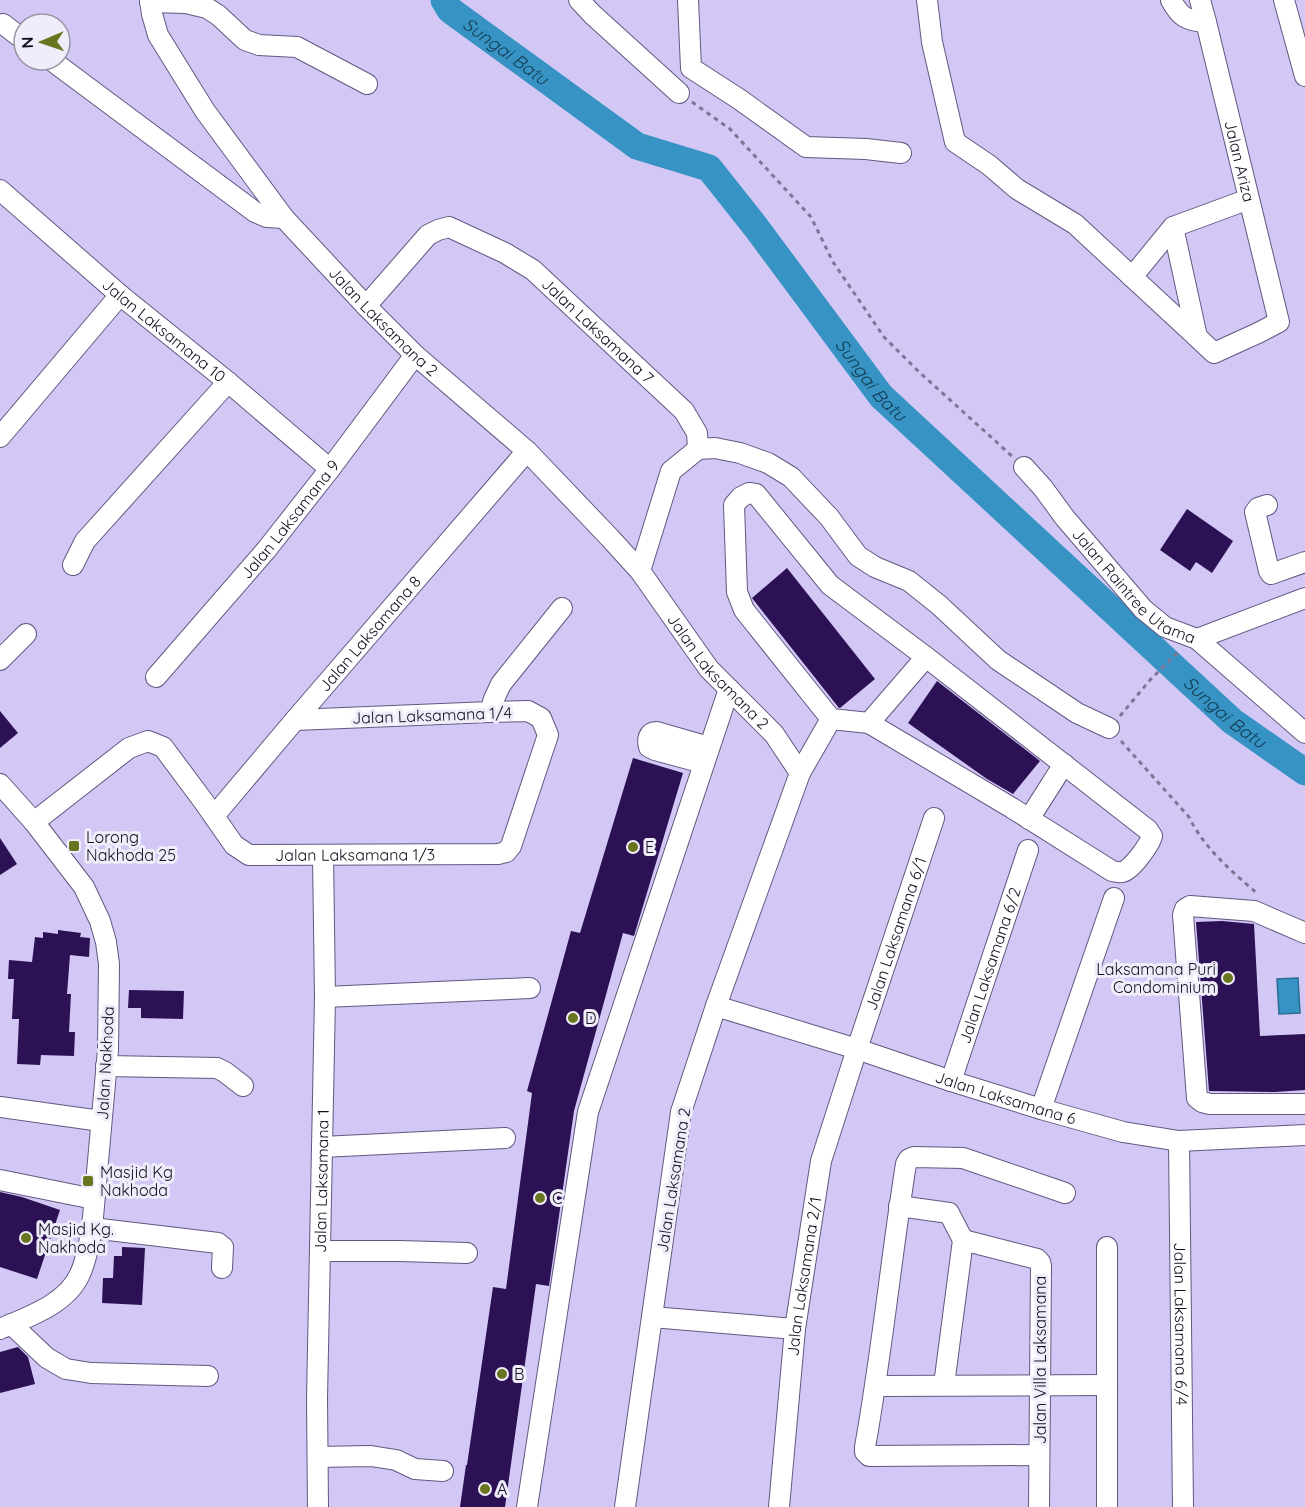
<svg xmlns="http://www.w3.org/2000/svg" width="1305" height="1507" font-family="Quicksand,sans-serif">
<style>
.water{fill:#3693c4;stroke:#2c6b92;stroke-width:1.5}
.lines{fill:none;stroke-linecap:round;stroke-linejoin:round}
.river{stroke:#3693c4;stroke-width:27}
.building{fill:#2c1154}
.minor-casing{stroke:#625880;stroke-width:22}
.path{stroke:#7e7696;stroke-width:3;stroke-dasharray:4.5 4.5;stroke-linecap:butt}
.minor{stroke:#fff;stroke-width:20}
.poi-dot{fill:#6a751f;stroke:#f0edfb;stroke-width:2}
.labels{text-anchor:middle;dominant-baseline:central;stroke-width:6;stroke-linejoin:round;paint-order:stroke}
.street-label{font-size:16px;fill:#130e1e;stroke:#f0edfb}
.poi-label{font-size:16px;fill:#130e1e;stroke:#f0edfb;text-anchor:start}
.water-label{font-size:18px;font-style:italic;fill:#133a4f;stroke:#f0edfb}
</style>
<rect width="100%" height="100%" fill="#d2c7f5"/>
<path class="water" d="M1298 978 1300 1013 1279 1014 1277 979Z"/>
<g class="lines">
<path class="river" id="s1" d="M444 0 450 10 637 146 709 168 755 226 881 396 1232 721 1305 772"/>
</g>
<path class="building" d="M1187 509 1233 541 1212 573 1196 562 1190 571 1160 550Z
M787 568 875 679 840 708H839L752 598Z
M937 681 1040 761 1013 794 987 779 908 723Z
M0 711 18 733 0 748Z
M633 758 683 773 634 936 623 933 574 1111 549 1286 536 1284 505 1507H460L466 1465H467L493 1287 506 1289 532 1093 527 1091 571 931 580 933Z
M0 838 17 864 0 875Z
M1222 921 1254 924 1260 1036 1305 1034V1090L1275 1092 1209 1091 1196 922Z
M58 930 81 933 80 937 90 938 89 957 70 955 67 994H71L69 1032H75L74 1056 41 1055 40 1065 17 1064 19 1019H12L14 979H8L9 960 32 962 35 937 43 938V932L58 934Z
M129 990 184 991 183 1019 141 1018V1008H128Z
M0 1192 22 1197 60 1210 37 1279 0 1267Z
M122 1247 145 1248 142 1305 102 1303 103 1278H113L114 1256H122Z
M18 1347 28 1357 35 1384 0 1393V1352Z"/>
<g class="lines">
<defs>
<g id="minor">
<path id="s2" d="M150 0 152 14 158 35 205 111 284 218 366 306 415 355 527 451 610 538 640 571 709 669 774 734 800 773 716 1006 681 1112 625 1507"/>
<path d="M579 0 592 14 679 93"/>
<path d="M688 0 691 68 739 99 806 147 866 149 901 153"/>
<path d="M927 0 932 42 955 142 989 165 1017 189 1075 224 1197 337"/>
<path d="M1171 0C1180 17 1187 21 1206 22"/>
<path id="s3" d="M1200 0 1206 22 1279 322 1258 333 1214 353 1197 337 1173 227 1249 199"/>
<path d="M1284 0 1305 76"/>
<path d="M150 2 186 3 207 8 218 15 245 40 259 45 297 47 367 84"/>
<path d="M3 24 24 40"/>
<path d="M51 60 255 212 267 217 284 218"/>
<path id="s4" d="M0 190 120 295 228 382 330 469"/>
<path d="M1132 277 1173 227"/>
<path id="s5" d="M366 306 428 235 438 230 449 227 505 253 533 270 684 411 697 433 698 449 671 471 640 571"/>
<path d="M0 437 120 295"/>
<path d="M698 449 715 448 740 453 768 463 791 477 829 517 858 556 875 567 909 581 939 605 998 660 1077 713 1109 728"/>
<path id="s6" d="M1024 467 1043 488 1065 518 1143 609 1165 627 1197 639 1305 598"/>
<path d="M749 493 756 494 830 585 926 657 1148 830 1152 836C1150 844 1131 871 1122 872 1121 873 1113 871 1112 871L1012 808 869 723 831 719 744 610 737 592 734 505 741 497Z"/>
<path d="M1267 505 1258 508 1255 512 1269 571 1271 574 1305 562"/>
<path d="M73 565 85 541 228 382"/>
<path d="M1197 639 1305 733"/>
<path d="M0 660 26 634"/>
<path id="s7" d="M156 677 267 549 330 469 415 355"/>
<path d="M490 712 494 699 501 684 562 608"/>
<path d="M869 723 926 657"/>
<path d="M703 763 655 750 649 747C647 740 648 732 657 732L709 747"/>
<path d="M800 773 831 719"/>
<path d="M0 784 34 822 84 887 100 921 106 942 109 964 108 1050 92 1228C89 1243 87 1259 80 1274 67 1304 28 1317 0 1329"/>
<path id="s8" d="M214 816 295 720 527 451"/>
<path d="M1029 819 1064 764"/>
<path id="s9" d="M34 822 129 748 148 741 163 747 204 802 234 845 249 855 498 854 506 852 511 846 548 735 541 718 528 711 490 712 295 720"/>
<path d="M1305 933 1254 911 1190 906 1185 909 1183 915 1197 1098 1202 1102 1210 1104H1305"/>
<path d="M325 997 530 988"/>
<path id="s10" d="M716 1006 857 1049 951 1081 1041 1109 1123 1132 1179 1141 1305 1135"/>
<path d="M106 1066 217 1068 225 1072 243 1086"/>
<path id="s11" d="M951 1081 1028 850"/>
<path d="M0 1107 101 1121"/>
<path d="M1041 1109 1114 898"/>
<path id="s12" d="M1179 1141 1183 1507"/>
<path d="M322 1147 505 1138"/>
<path d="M0 1180 94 1199"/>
<path d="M899 1206 949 1213 963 1240"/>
<path d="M92 1228 218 1243 223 1247 222 1268"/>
<path d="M1107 1247V1507"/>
<path d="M320 1251H399L467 1253"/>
<path d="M652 1317 795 1329"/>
<path d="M11 1324 47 1358 66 1369 91 1373 208 1376"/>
<path d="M944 1385 963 1240 1037 1259 1040 1262 1041 1266 1039 1507"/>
<path d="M876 1386 1107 1385"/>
<path d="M1039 1455 869 1456 865 1452V1447C882 1353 891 1258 906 1164L909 1159 914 1157 963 1158 1065 1193"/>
<path d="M318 1457 371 1456 396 1460 415 1469 443 1471"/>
<path id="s13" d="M318 1507 317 1399 325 997 323 855"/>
<path d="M527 1507 588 1112 729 689"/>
<path id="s14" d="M779 1507 795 1329 821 1161 857 1049 934 818"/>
</g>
</defs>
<use href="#minor" class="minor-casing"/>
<path class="path" d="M692 102 730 129 811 217 833 262 884 337 917 370 1013 457
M1120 716 1150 680 1180 650
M1121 741 1189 817C1204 848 1232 872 1258 894"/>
<use href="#minor" class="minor"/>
</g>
<g class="poi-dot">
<rect x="68" y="840" width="12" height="12" rx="3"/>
<circle cx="633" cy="847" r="6"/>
<circle cx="1228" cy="978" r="6"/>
<circle cx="573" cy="1018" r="6"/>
<rect x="82" y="1175" width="12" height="12" rx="3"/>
<circle cx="540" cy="1198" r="6"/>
<circle cx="26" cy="1238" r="6"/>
<circle cx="502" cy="1374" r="6"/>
<circle cx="485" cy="1489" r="6"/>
</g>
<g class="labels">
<g class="street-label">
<text stroke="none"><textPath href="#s3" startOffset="166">Jalan Ariza</textPath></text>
<text stroke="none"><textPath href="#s2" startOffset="402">Jalan Laksamana 2</textPath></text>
<text stroke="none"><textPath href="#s4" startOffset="216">Jalan Laksamana 10</textPath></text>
<text stroke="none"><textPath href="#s5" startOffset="300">Jalan Laksamana 7</textPath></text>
<text stroke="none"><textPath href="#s7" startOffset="207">Jalan Laksamana 9</textPath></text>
<text stroke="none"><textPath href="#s6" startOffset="164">Jalan Raintree Utama</textPath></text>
<text stroke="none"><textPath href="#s8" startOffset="240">Jalan Laksamana 8</textPath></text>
<text stroke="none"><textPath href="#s2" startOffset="888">Jalan Laksamana 2</textPath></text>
<text transform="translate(432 715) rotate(-2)">Jalan Laksamana 1/4</text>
<text stroke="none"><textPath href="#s9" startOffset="402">Jalan Laksamana 1/3</textPath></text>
<text stroke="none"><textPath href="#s14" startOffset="588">Jalan Laksamana 6/1</textPath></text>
<text stroke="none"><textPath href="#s11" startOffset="122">Jalan Laksamana 6/2</textPath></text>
<text transform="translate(105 1063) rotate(-87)">Jalan Nakhoda</text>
<text stroke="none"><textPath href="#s10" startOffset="304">Jalan Laksamana 6</textPath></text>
<text transform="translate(673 1180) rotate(-81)">Jalan Laksamana 2</text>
<text stroke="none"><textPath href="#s13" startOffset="326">Jalan Laksamana 1</textPath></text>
<text stroke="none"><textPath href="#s14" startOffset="232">Jalan Laksamana 2/1</textPath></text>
<text stroke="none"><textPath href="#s12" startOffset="183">Jalan Laksamana 6/4</textPath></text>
<text transform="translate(1040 1360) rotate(-90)">Jalan Villa Laksamana</text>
</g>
<g class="poi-label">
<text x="86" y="837">Lorong<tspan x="86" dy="18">Nakhoda 25</tspan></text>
<text x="645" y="847">E</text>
<text x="1216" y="969" text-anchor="end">Laksamana Puri<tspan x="1216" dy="18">Condominium</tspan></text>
<text x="585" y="1018">D</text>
<text x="100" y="1172">Masjid Kg<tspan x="100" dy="18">Nakhoda</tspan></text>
<text x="552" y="1198">C</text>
<text x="38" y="1229">Masjid Kg.<tspan x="38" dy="18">Nakhoda</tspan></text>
<text x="514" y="1374">B</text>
<text x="497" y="1489">A</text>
</g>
<g class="water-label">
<text stroke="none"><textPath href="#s1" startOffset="81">Sungai Batu</textPath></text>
<text stroke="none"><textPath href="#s1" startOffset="585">Sungai Batu</textPath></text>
<text stroke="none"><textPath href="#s1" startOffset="1071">Sungai Batu</textPath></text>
</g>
</g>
<g transform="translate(42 42) rotate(268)"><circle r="28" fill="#f0edfb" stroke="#9894a3" stroke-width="1.5"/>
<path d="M0-4.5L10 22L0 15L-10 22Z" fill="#6a751f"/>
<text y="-9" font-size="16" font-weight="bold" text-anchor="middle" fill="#130e1e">N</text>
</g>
</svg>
